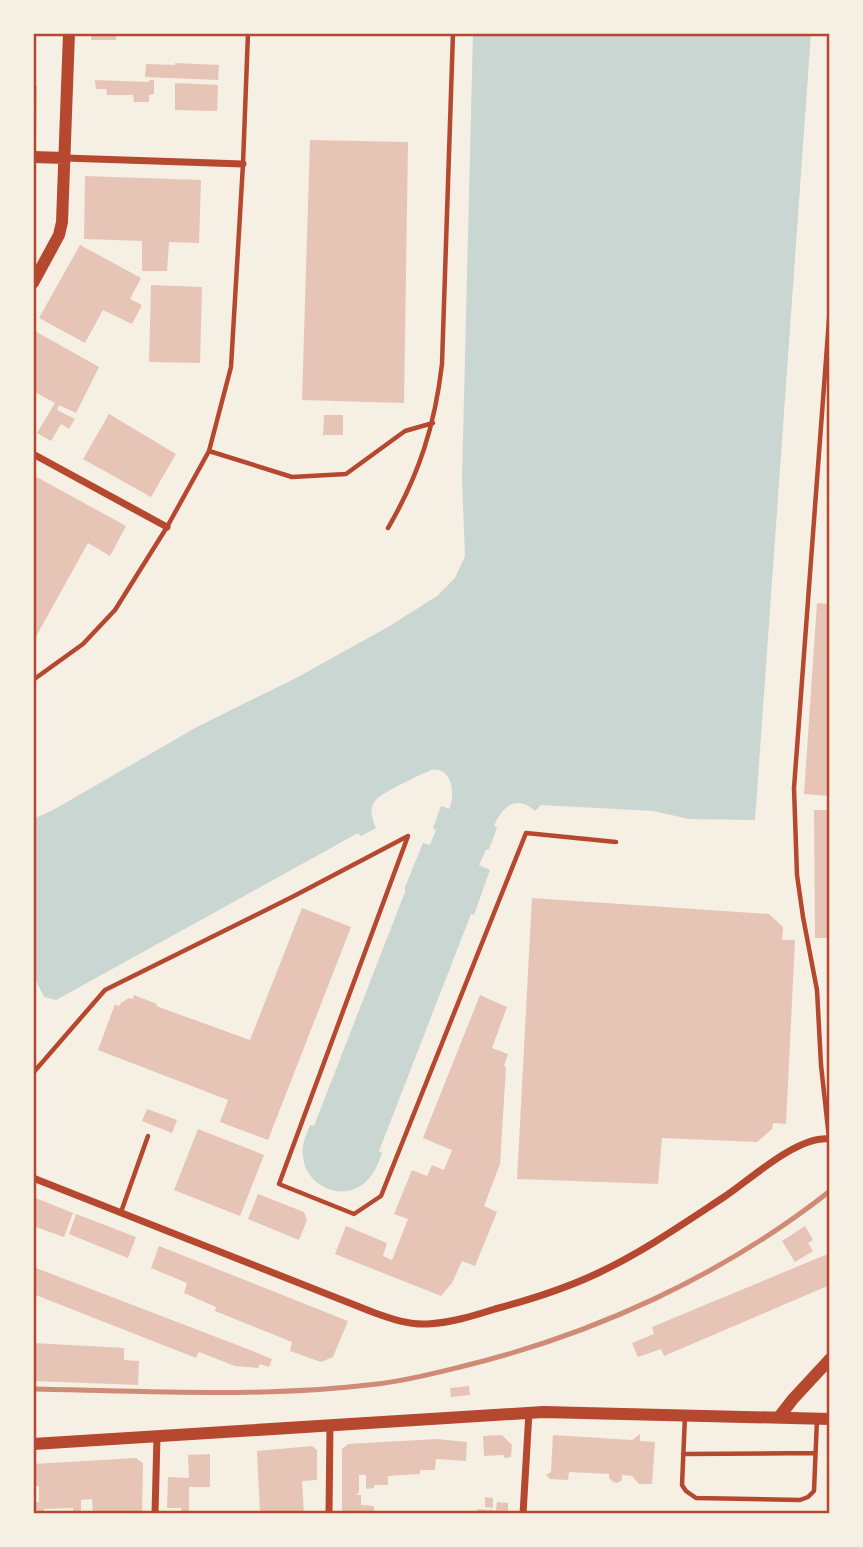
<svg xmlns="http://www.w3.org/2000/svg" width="863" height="1547" font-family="Cabin,sans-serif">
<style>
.water{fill:#c9d6d2}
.building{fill:#e6c5b7}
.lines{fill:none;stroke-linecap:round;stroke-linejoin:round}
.service{stroke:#b5482f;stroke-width:4.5}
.minor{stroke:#b5482f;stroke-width:7}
.tertiary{stroke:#b5482f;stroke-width:12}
.rail{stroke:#cf8b77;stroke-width:5}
.neatline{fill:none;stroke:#b5482f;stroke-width:2.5}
</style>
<rect width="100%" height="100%" fill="#f6efe4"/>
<path class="water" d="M473 33H811L755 820 689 819 653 811 541 805 535 811C517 794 502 806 494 826L497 828 489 849 486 850 479 865 490 870 474 915 471 914 379 1151 382 1153C378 1165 373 1177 362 1185 339 1201 306 1185 303 1157 301 1146 306 1136 310 1125L314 1126 405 892V887L423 843 430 845 436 830 433 828 441 806 449 809C456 794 452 766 431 770 420 775 380 793 375 801 368 809 373 820 376 828L361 836 358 833 56 1000 44 997 33 974V819L53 810 197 727 296 678 388 627 437 596 455 578 465 556 462 479Z"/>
<path class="building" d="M92 33H116V40H91Z
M175 63 219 65 218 80 145 77 146 64 175 65Z
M95 80 149 82V80H154V94L149 95V102H134L133 95H107L106 89H96Z
M175 83 218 85 217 111 175 110Z
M33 86H37L36 141H33Z
M310 140 408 142 404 403 302 400Z
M85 176 201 180 199 243 169 242 167 271H142V241L84 239Z
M80 245 141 278 130 299 142 305 132 324 103 310 85 343 39 318Z
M151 285 202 287 200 363 149 362Z
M33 330 99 367 76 413 59 405 57 410 75 419 69 429 61 424 51 441 37 433 55 403 33 391Z
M109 414 176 454 151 497 83 459Z
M324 415H343V435H323Z
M33 475 126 526 110 556 88 543 33 642Z
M817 603 830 604V796L804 794Z
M814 810H830V938H815Z
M532 898 769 914 783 927 782 940H795L786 1124 773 1123 772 1129 757 1142 662 1138 658 1184 517 1179Z
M302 908 351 927 268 1140 220 1122 228 1100 98 1050 115 1004 117 1006 120 1005 121 1003 129 998 133 999 134 995 157 1004 156 1006 250 1040Z
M480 995 507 1007 492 1048 508 1054 504 1066 506 1067 500 1164 484 1206 497 1212 475 1266 462 1261 452 1283 441 1296 335 1254 346 1226 387 1243 383 1256 392 1260 408 1219 394 1214 412 1170 427 1176 432 1165 444 1170 452 1150 423 1138Z
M147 1109 177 1120 172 1133 142 1121Z
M198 1129 264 1155 240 1216 174 1190Z
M258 1194 304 1212 307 1220 299 1240 248 1219Z
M33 1197 73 1213 64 1237 33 1226Z
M76 1214 136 1237 128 1258 69 1234Z
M805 1226 813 1240 808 1243 813 1251 795 1262 782 1241Z
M159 1246 348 1321 333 1357 321 1362 290 1351 292 1342 215 1311 216 1307 184 1293 187 1283 151 1268Z
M830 1253V1285L664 1356 661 1349 638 1357 632 1343 654 1334 652 1327Z
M36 1268 245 1348 272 1359 269 1367 260 1364 258 1368 235 1366 199 1352 196 1358 33 1294V1275Z
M33 1343 124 1348V1360L139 1361 138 1385 33 1381Z
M469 1386 470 1395 451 1397 450 1388Z
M640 1434V1441L655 1442 652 1484H639L632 1476 622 1475V1480L618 1483 613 1482 609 1478V1474L569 1472 568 1480 550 1479 546 1475 551 1472 553 1435 632 1440Z
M502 1435 512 1445 511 1457 504 1458V1455L484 1456 483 1436Z
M437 1439 467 1442 466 1461 436 1459 435 1470H420V1474L388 1476V1485H374V1488L366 1489V1475H359V1492L356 1495H361V1505L374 1506V1514H342V1449L348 1444Z
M312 1446 317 1450V1480L302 1481 304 1514H260L257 1451Z
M210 1454V1487H189V1511H181V1508H167L168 1477 189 1478 188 1455Z
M136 1458 143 1463 142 1514H93L92 1499 81 1500V1514H73V1508L44 1509V1514H38V1510H35V1502H39V1486H33V1464Z
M485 1497 493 1498V1508L485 1507Z
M497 1502 508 1503V1514H477V1509L496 1510Z"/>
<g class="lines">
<path class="service" d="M209 451 292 477 346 474 405 431 433 423
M388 528C419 475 435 425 442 364L453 33
M33 680 83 644 115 610 167 527 209 451 231 367 243 164 248 33
M33 1073 105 990 294 896 408 836 279 1184 354 1214 381 1196 526 833 616 842
M829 1138 821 1065 817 990 803 917 797 875 794 788 830 306
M121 1212 148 1136
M685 1416 682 1485 686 1491 696 1498 800 1500 808 1497 814 1491 817 1419
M683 1454 815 1453"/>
<path class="minor" d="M65 158 243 164
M33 454 167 527
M33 1178 375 1313C392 1319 409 1325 427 1324 450 1323 473 1316 495 1309 529 1300 564 1289 596 1274 641 1253 683 1224 724 1197 751 1179 798 1135 830 1139
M155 1514 157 1436
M329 1514 330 1425
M523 1514 529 1412"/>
<path class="tertiary" d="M33 157 65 158
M33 283 59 235 62 222 69 33
M779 1417 793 1399 830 1359
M33 1444 543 1412 830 1419"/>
<path class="rail" d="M33 1389C147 1391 264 1398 377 1384 405 1381 432 1374 460 1367 593 1335 722 1276 830 1191"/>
</g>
<rect width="863" height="1547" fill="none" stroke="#f6efe4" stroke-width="70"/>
<rect x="35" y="35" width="793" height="1477" class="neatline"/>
</svg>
